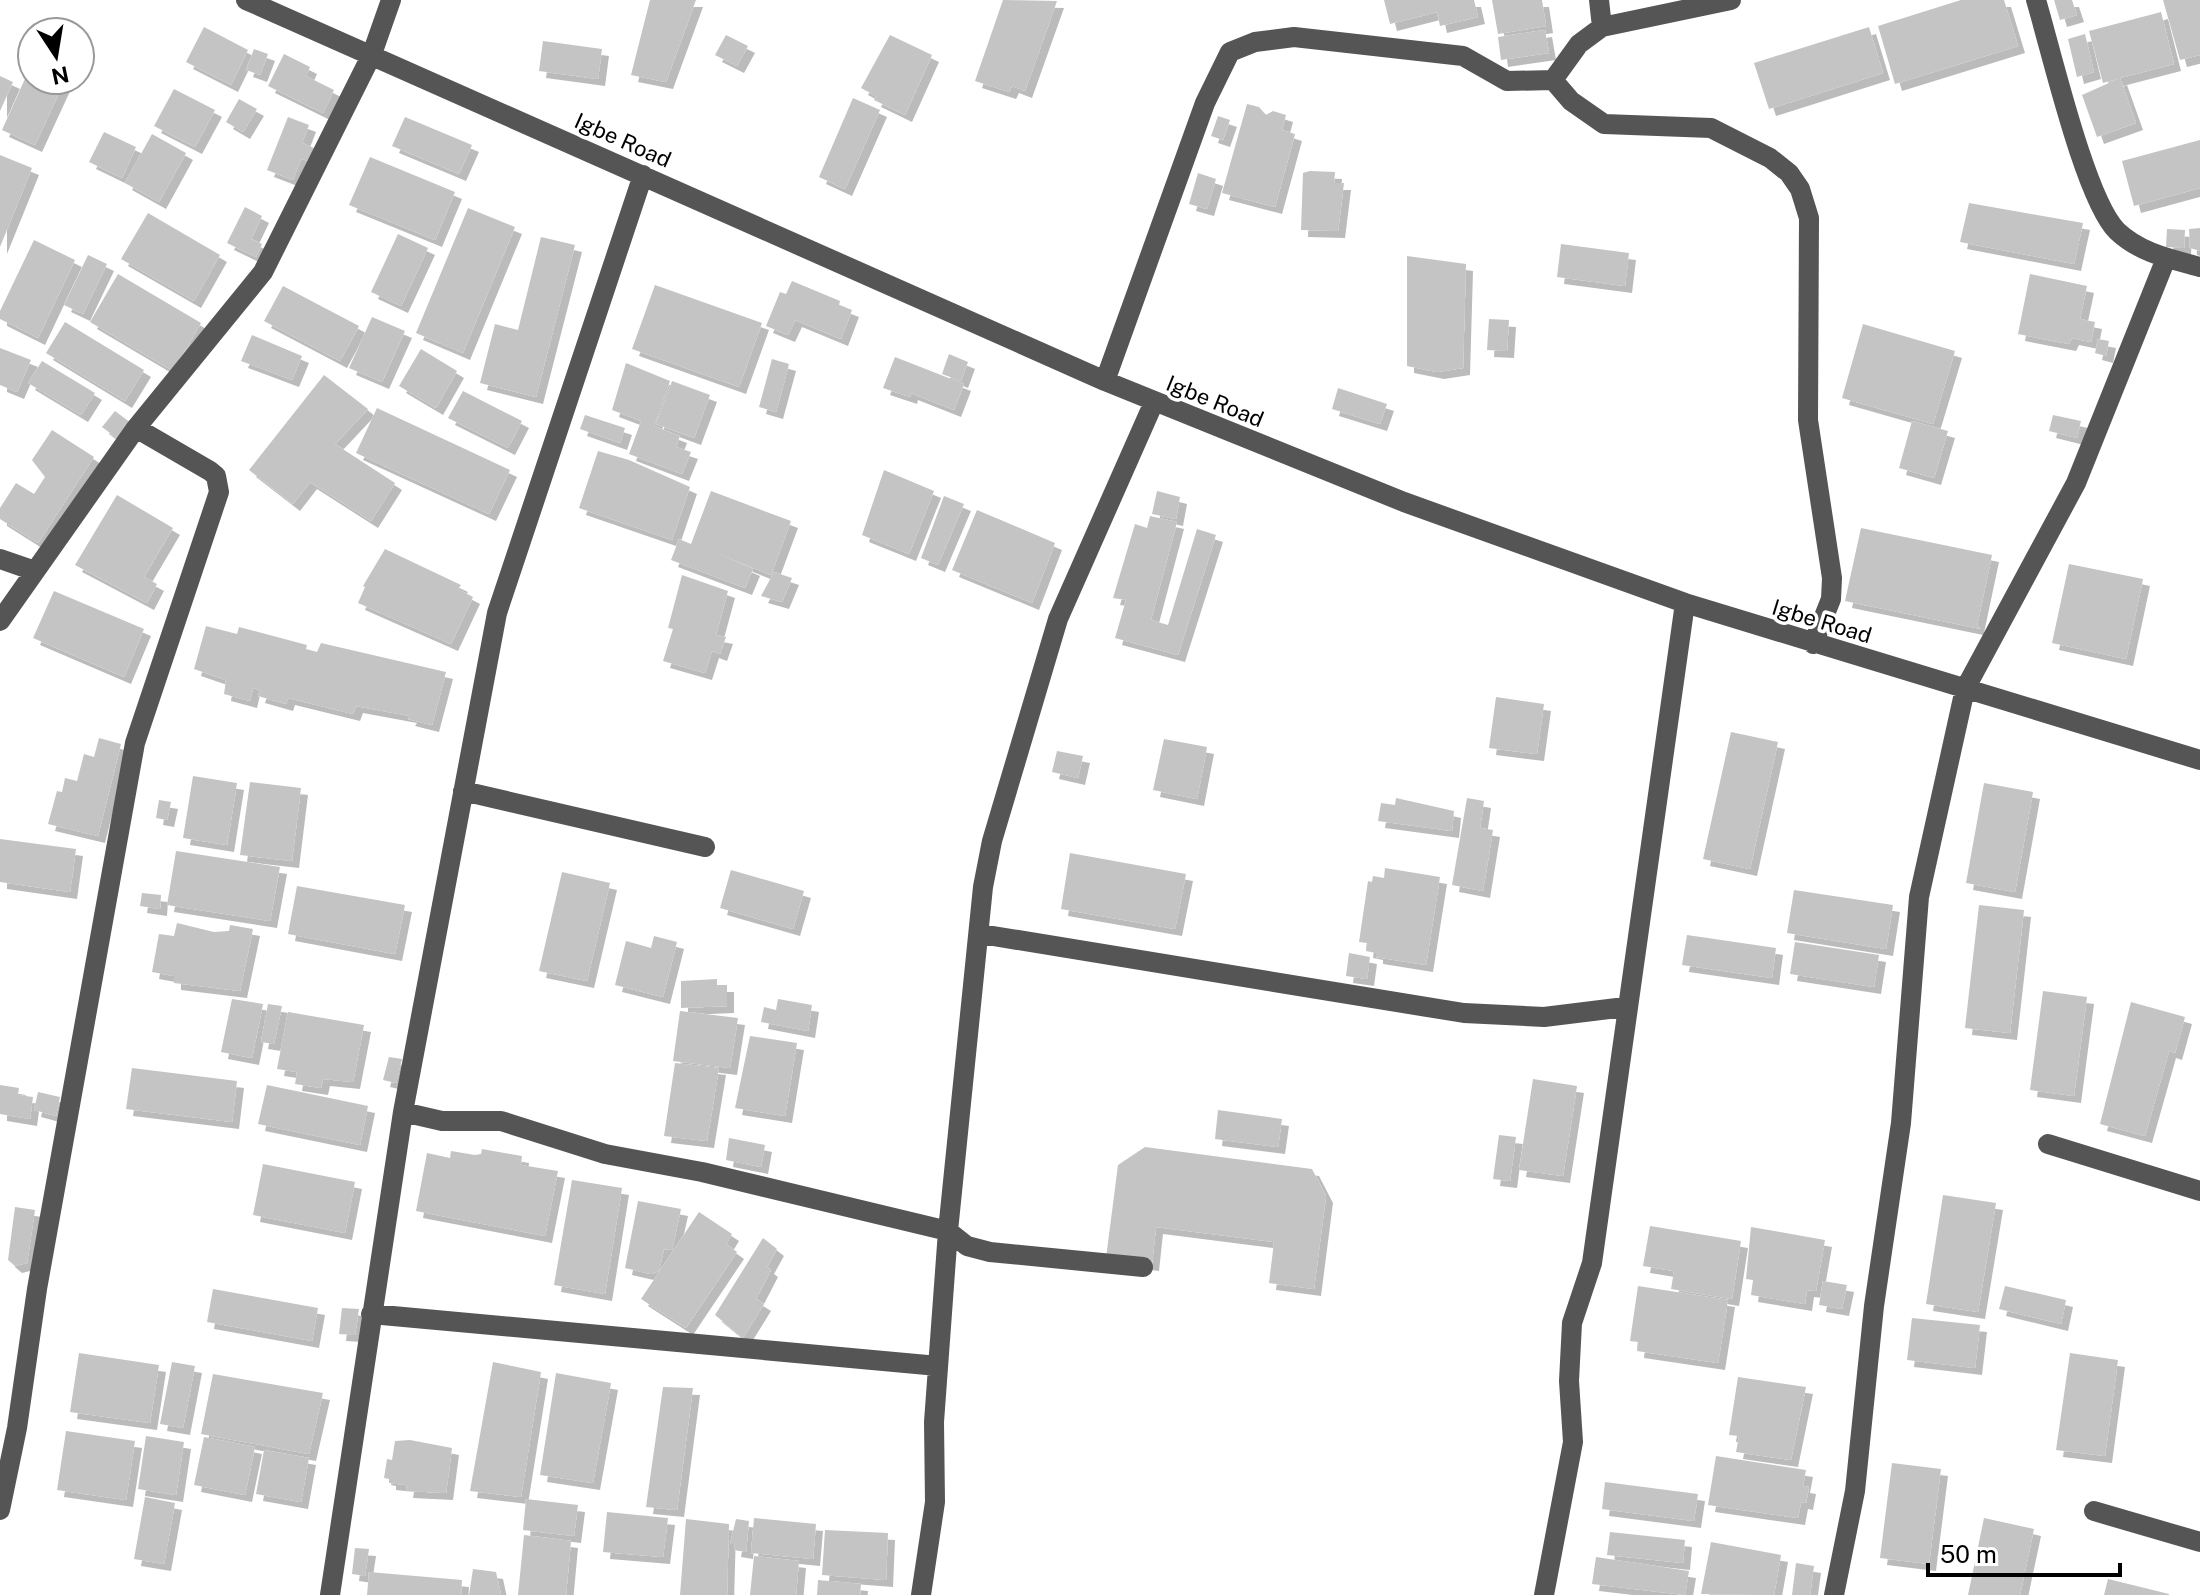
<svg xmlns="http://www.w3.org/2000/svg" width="2200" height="1595" font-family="'Public Sans',sans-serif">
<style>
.building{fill:#c4c4c4;filter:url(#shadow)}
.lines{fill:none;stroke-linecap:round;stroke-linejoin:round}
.minor{stroke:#555;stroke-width:20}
.labels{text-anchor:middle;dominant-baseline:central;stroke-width:7;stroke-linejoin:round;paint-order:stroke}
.street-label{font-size:22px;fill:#000;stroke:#fff}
</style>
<defs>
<filter id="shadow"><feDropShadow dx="7" dy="7" stdDeviation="0" flood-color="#0004"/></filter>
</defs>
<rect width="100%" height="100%" fill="#fff"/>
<path class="building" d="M650 0H696L666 82 631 75Z
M1003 0 1057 1 1025 91 1012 86 1009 92 975 81Z
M1384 0H1474L1478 17 1440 26 1437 12 1390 24Z
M1492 0H1542L1546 26 1498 34Z
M1961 0H2004L2018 46 1895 84 1878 26Z
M2054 0H2072L2077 15 2060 20Z
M2163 0H2200V55L2180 60Z
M2161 12 2174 64 2120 78 2136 123 2097 137 2082 95 2120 78 2103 83 2089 31Z
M204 27 248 50 231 85 186 62Z
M1869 27 1883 73 1769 109 1754 63Z
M1545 30 1549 53 1501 60 1498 37Z
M2085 34 2094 72 2077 77 2068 39Z
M726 35 748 46 737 66 715 55Z
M890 35 932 55 905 115 874 100 876 96 861 88Z
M543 41 602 49 598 79 539 71Z
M254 49 268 54 260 75 246 70Z
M284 54 310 67 306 76 334 90 323 113 268 86Z
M32 63V80H65L35 145 2 130Z
M0 76 13 82 0 111Z
M174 89 215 110 195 147 154 126Z
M853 98 880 110 845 189 819 177Z
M239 99 257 109 243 132 226 122Z
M1247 104 1259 107 1266 115 1273 111 1286 115 1282 130 1295 134 1275 207 1222 193Z
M1218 116 1230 120 1223 140 1211 136Z
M288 117 309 125 302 143 314 148 309 161 301 159 293 180 267 170Z
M405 117 472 145 459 174 392 146Z
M104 132 136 147 122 178 89 162Z
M152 134 186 153 159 202 125 183Z
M2200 140V188L2134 206 2122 161Z
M0 155 32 168 0 247Z
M370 157 455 192 435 240 349 205Z
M1310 171 1335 172 1334 183H1344L1338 231 1301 230 1303 173Z
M1198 173 1216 179 1207 209 1189 204Z
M1969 203 2083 223 2074 264 1960 242Z
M245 207 262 216 251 239 262 244 256 257 227 243Z
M468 208 515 227 463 353 416 333Z
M148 213 220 255 194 301 121 259Z
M2200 228V251L2190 248 2189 229Z
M2167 229 2185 230 2184 248 2166 247Z
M398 234 428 248 401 306 371 292Z
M541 237 575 245 536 397 480 383 495 324 518 330Z
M34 240 75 260 38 338 0 319V311Z
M1561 244 1629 253 1625 286 1557 277Z
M88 255 107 264 83 314 64 305Z
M1407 256 1466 264 1463 368 1437 372 1407 366Z
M118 274 201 323 173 371 90 322Z
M2030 274 2087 286 2080 319 2095 322 2091 342 2072 338 2069 344 2018 334Z
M792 281 840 301 839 305 852 310 841 339 795 320 788 335 766 326 780 292 786 294Z
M655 285 762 323 739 387 632 349Z
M283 286 359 326 340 361 264 321Z
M372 317 405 331 382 382 349 368Z
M1489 319 1509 320 1507 351 1487 350Z
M65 322 144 370 125 401 46 353Z
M1863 324 1955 351 1933 424 1842 398Z
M252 335 302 356 292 380 241 361Z
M2098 339 2109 341 2106 356 2095 353Z
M0 348 31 360 17 392 0 385Z
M421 349 457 371 436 408 399 386Z
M949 354 968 362 961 381 942 374Z
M895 357 964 384 954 410 911 393 910 397 883 388Z
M772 359 789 364 776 412 759 407Z
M42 361 95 393 81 415 28 383Z
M626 363 670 381 654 426 680 436 676 447 691 452 682 474 629 454 641 421 612 410Z
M324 375 368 409 335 444 395 483 371 521 310 482 293 504 249 470Z
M672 381 710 395 694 438 656 424Z
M1338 388 1387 404 1380 424 1332 409Z
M463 391 522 421 508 448 448 418Z
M377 408 510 470 489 514 356 453Z
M115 411 131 423 118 439 102 427Z
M585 415 625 428 620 443 580 429Z
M2053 415 2081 421 2077 438 2049 431Z
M1912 421 1948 431 1934 478 1899 468Z
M52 430 94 457 38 543 0 519V508L16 483 34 494 45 477 32 460Z
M598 451 629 460 690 487 672 540 579 508Z
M884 470 934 491 909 554 862 535Z
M711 491 791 521 771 575 714 552 753 569 745 588 671 560 679 539 691 544Z
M1157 491 1180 497 1176 519 1152 514Z
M117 495 173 528 144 577 157 584 147 603 75 565Z
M944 496 964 504 938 565 921 558Z
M977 510 1055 543 1032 603 952 570Z
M1150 516 1177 522 1151 620 1168 625 1197 529 1216 535 1178 655 1115 638 1126 600 1113 598 1135 524 1147 528Z
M1861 528 1992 555 1977 626 1981 629 1845 601Z
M385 549 461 585 458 589 473 597 451 644 358 603 365 587 363 586Z
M2069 564 2143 579 2126 659 2052 643Z
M774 572 792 578 782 602 761 596Z
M682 575 728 591 716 635 726 637 720 654 712 651 705 673 663 661 673 629 668 628Z
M54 591 144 629 124 677 33 638Z
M206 626 237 634 239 627 307 645 306 649 317 652 321 643 446 672 432 725 408 719 410 716 356 706 353 714 288 698 286 704 258 696 260 690 253 688 250 701 224 694 226 680 194 669Z
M1496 697 1544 704 1537 754 1489 748Z
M1731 732 1778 742 1750 869 1703 859Z
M99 738 121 744 98 836 48 824 57 791 62 792 65 778 77 781 84 754 94 757Z
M1164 739 1207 747 1197 799 1153 790Z
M1057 751 1083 756 1078 778 1052 772Z
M193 776 237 783 227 845 183 838Z
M250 782 301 788 292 861 240 855Z
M1984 783 2033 792 2015 892 1966 883Z
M1396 798 1454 811 1452 831 1378 821 1381 803 1395 805Z
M1467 798 1484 801 1480 828 1493 830 1483 891 1452 885Z
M159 800 171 802 167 820 156 818Z
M0 839 76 849 70 892 0 882Z
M176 851 280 867 270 921 167 905Z
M1070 853 1186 874 1175 929 1061 909Z
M1385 868 1440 877 1426 965 1376 957V953L1366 951 1367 943 1359 942 1368 881 1372 882 1373 876 1384 878Z
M731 870 804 891 793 929 720 908Z
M562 872 610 883 587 981 539 971Z
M297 886 405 905 395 954 288 934Z
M1794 890 1893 905 1886 949 1787 933Z
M142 893 161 895 160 909 140 906Z
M1979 905 2024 910 2010 1033 1965 1028Z
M177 923 214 932 229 931 230 925 253 929 240 991 174 983V976L152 972 159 934 174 936Z
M1687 935 1776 948 1772 978 1682 965Z
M654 936 677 942 663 997 615 985 626 941 651 948Z
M1795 942 1879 955 1874 987 1790 974Z
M1349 953 1370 957 1367 979 1346 976Z
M717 979V985H727V1006L681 1008V981Z
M2043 991 2087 997 2074 1096 2030 1090Z
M232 999 263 1004 252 1058 221 1052Z
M778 999 812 1005 808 1031 761 1022 764 1007 776 1010Z
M2131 1002 2185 1017 2175 1053 2169 1051 2145 1136 2100 1124Z
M268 1004 282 1006 274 1044 261 1042Z
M680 1011 738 1018 730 1068 673 1061Z
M288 1012 364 1025 353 1082 323 1079 321 1088 295 1084 297 1072 277 1069Z
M750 1036 797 1043 785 1116 735 1108Z
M389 1057 402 1059 396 1083 383 1080Z
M675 1063 719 1068 707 1141 664 1136Z
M132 1068 237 1081 232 1122 126 1109Z
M1533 1079 1577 1086 1563 1176 1519 1170Z
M0 1085 19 1088 18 1095 33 1097 30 1119 0 1114Z
M267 1085 368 1106 360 1145 258 1124Z
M38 1092 60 1097 56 1116 34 1110Z
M1218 1110 1282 1119 1278 1147 1215 1139Z
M1499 1135 1516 1137 1510 1181 1493 1179Z
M729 1138 765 1145 761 1167 726 1160Z
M1145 1147 1312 1169 1326 1196 1314 1289 1269 1283 1274 1242 1156 1227 1152 1264 1106 1258 1118 1165Z
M482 1149 522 1156 521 1165 558 1171 545 1236 416 1211 427 1153 450 1158 451 1151 475 1155 481 1154Z
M263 1164 355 1182 345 1233 253 1215Z
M572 1180 622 1188 605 1294 554 1285Z
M1943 1195 1996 1203 1978 1312 1926 1304Z
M638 1201 681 1209 672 1250 664 1249 659 1271 651 1274 625 1268Z
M15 1207 35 1210 27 1263 15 1266 8 1260Z
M699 1212 732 1234 726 1244 737 1252 686 1328 641 1299Z
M1650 1226 1741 1241 1732 1299 1671 1289 1674 1271 1643 1266Z
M1751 1227 1825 1240 1816 1291 1807 1290 1805 1304 1751 1295 1753 1280 1746 1279Z
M763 1238 777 1249 767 1267 771 1270 756 1299 764 1304 743 1338 715 1315Z
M1823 1281 1847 1285 1842 1309 1819 1305Z
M1638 1286 1728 1300 1718 1363 1637 1351 1638 1342 1630 1341Z
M2005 1286 2066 1300 2061 1324 1999 1309Z
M213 1289 318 1308 312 1341 207 1322Z
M342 1308 359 1309 355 1335 339 1334Z
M1912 1318 1980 1325 1975 1368 1907 1360Z
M79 1353 159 1365 150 1423 70 1412Z
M2070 1353 2118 1360 2105 1456 2056 1450Z
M172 1362 195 1366 183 1428 160 1424Z
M493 1362 541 1372 521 1497 470 1491Z
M556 1373 611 1383 593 1483 540 1475Z
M213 1374 323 1393 309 1454 201 1434Z
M1738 1377 1806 1387 1791 1460 1736 1452 1739 1436 1729 1435Z
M663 1387 693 1388 677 1510 646 1507Z
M66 1431 135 1441 126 1500 57 1490Z
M146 1436 184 1442 176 1495 138 1489Z
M204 1437 255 1447 245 1495 194 1485Z
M410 1440 452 1448 446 1493 406 1491 407 1485 389 1483V1479L384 1478 387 1459 392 1460 395 1441Z
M264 1450 309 1458 301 1502 256 1494Z
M1716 1456 1806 1470 1803 1486 1809 1487 1806 1503 1801 1502 1798 1518 1708 1505Z
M1892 1463 1941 1469 1929 1564 1880 1558Z
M1605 1482 1698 1494 1694 1521 1602 1509Z
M145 1497 175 1503 164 1564 134 1559Z
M526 1499 578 1505 574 1536 523 1530Z
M607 1512 668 1518 663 1557 603 1552Z
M754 1518 816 1524 813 1559 751 1553Z
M1984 1518 2034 1529 2020 1595H1968Z
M686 1519 729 1524 727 1595H680Z
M736 1519 749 1521 746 1552 734 1550 735 1544H730Z
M825 1530 888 1533 886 1580 822 1575Z
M1610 1532 1685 1540 1683 1563 1607 1555Z
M524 1535 571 1541 566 1595H518Z
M1711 1542 1781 1555 1774 1595 1701 1594Z
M355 1548 369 1549 365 1576 352 1574Z
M754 1556 799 1561 796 1595H750Z
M1596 1557 1689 1571 1685 1595 1592 1584Z
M1796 1563 1814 1566 1810 1595H1792Z
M473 1569 496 1572 501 1595H469Z
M369 1572 462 1580 461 1595H367Z
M2108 1579 2169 1594V1595H2104Z
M818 1580 861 1584 860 1595H817Z"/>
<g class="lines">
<path class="minor" d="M246 0 1105 381 1404 502 1685 603 2200 760
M1599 0 1602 27
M2036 0C2051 50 2085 199 2117 231 2140 253 2171 259 2200 267
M1553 80 1571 101 1604 124 1711 128 1770 158 1789 173 1800 189 1809 218 1808 420 1832 578 1831 599 1813 644
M1105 381 1205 103 1230 52 1255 42 1294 37 1463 56 1507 81 1553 80 1579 44 1602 27 1731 0
M0 559 32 570
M0 621 136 428 263 272 372 54 391 0
M463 791 705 847
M981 934 1464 1013 1544 1017 1625 1007
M403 1112 442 1121H501L605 1154 702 1172 948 1231 967 1246 990 1252 1143 1267
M2048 1144 2200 1191
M371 1314 938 1366
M0 1510 17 1428 37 1289 135 743 219 492 216 476 210 471 136 428
M2094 1511 2200 1542
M330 1595 403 1112 497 613 643 175
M921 1595 935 1502 934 1422 948 1231 983 887 992 841 1058 619 1154 402
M1544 1595 1573 1442 1569 1381 1572 1323 1592 1263 1685 603
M1834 1595 1855 1491 1874 1306 1901 1123 1919 897 1965 689 2076 483 2165 261"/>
</g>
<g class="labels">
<g class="street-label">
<text transform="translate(623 140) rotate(24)">Igbe Road</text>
<text transform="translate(1215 401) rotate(22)">Igbe Road</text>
<text transform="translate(1822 621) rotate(17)">Igbe Road</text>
</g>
</g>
<g transform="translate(56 56) rotate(168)"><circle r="38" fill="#ffffff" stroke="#999999" stroke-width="2"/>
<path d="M0-6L14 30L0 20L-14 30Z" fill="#000000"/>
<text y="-12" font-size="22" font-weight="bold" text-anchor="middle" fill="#000000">N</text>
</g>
<path d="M1928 1563v12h192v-12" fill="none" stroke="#000000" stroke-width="4"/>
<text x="1940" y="1563" font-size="24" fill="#000000" stroke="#ffffff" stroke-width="6" paint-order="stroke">50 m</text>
</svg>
